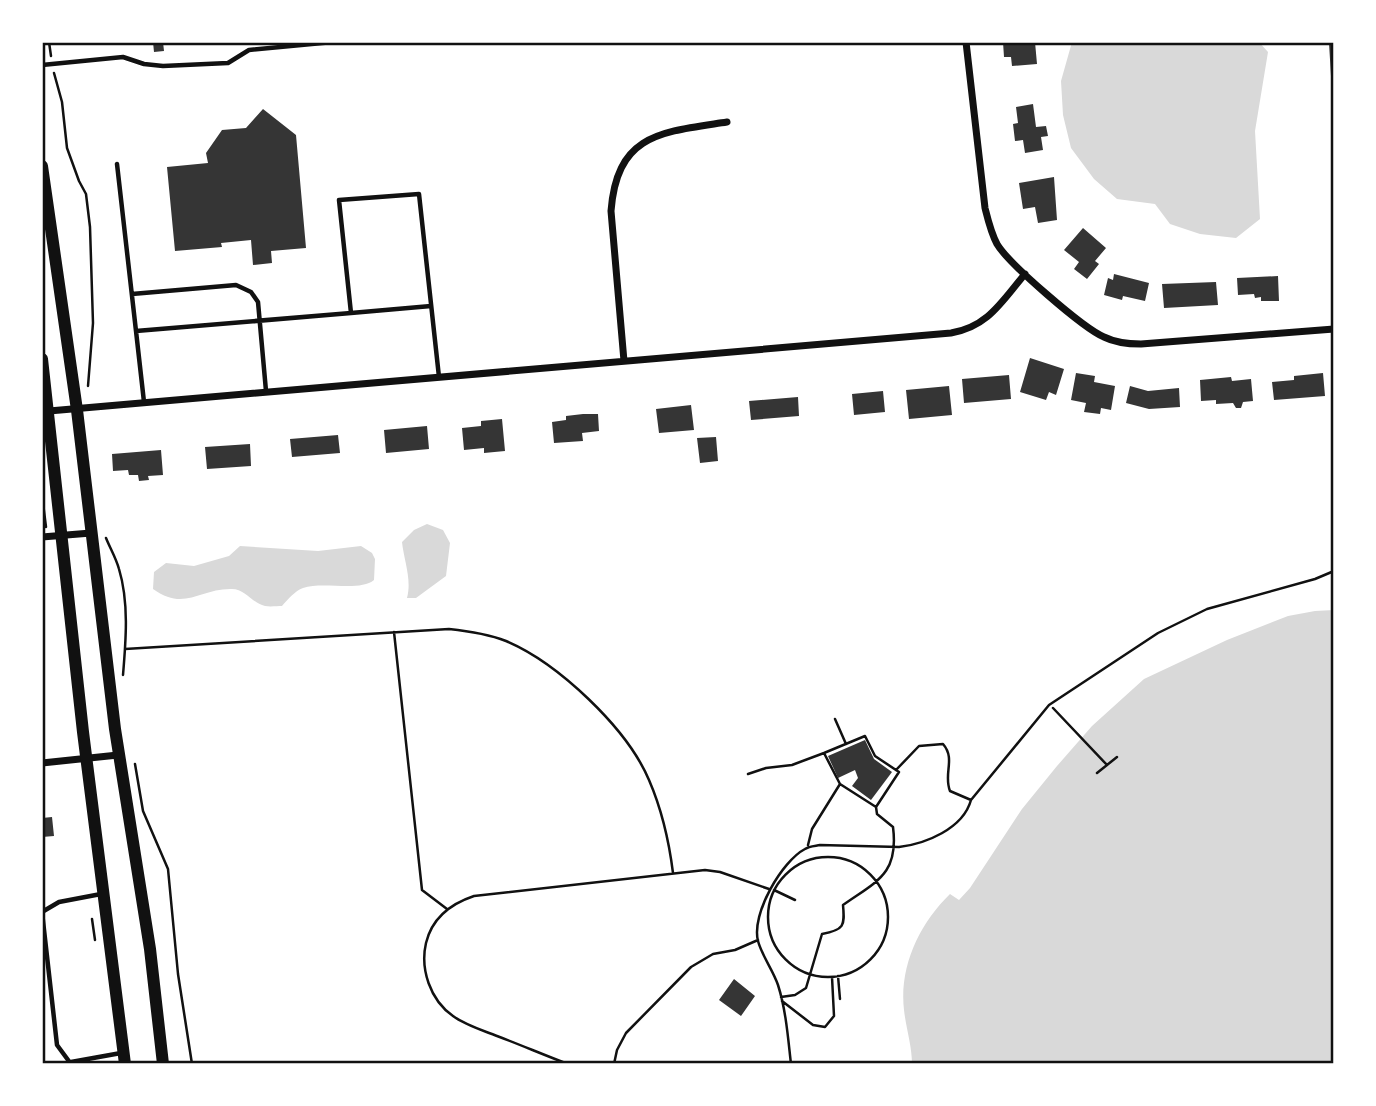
<svg xmlns="http://www.w3.org/2000/svg" width="1376" height="1106" font-family="Mulish,sans-serif">
<style>
.water{fill:#d9d9d9}
.building{fill:#353535}
.lines{fill:none;stroke-linecap:round;stroke-linejoin:round}
.path{stroke:#111;stroke-width:2.5}
.service{stroke:#111;stroke-width:4.5}
.minor{stroke:#111;stroke-width:7}
.secondary{stroke:#111;stroke-width:12}
.neatline{fill:none;stroke:#111;stroke-width:2.5}
</style>
<rect width="100%" height="100%" fill="#fff"/>
<path class="water" d="M1072 42H1259L1268 52 1255 131 1260 219 1236 238 1200 234 1170 224 1155 204 1117 199 1094 179 1071 148 1063 115 1061 81Z
M427 524 443 530 450 543 446 576 416 598H407C412 579 404 561 402 542L414 530Z
M240 546 318 551 361 546 372 553 375 559 374 580C360 592 323 581 303 588 295 591 288 599 282 606 277 606 270 607 265 606 252 603 245 589 232 589 200 588 185 612 153 589L154 572 166 563 194 566 229 556Z
M1334 610V1064H912C912 1046 906 1028 904 1010 899 967 919 924 950 894L959 900 970 888 1022 809 1057 766 1092 726 1144 679 1227 640 1288 616 1315 611Z"/>
<path class="building" d="M153 42H163L164 51 154 52Z
M1003 42H1035L1037 64 1012 66 1011 57H1004Z
M1329 43H1334V75L1331 76Z
M1033 104 1036 127 1046 126 1048 136 1041 137 1043 150 1025 153 1023 140 1015 141 1013 124 1018 123 1016 107Z
M263 109 296 135 306 248 271 251 272 263 253 265 251 240 221 243 222 247 175 251 167 167 208 163 206 153 222 130 246 128Z
M1054 177 1057 220 1038 223 1035 207 1023 209 1019 183Z
M1083 228 1106 248 1095 261 1099 264 1087 279 1074 269 1079 262 1064 250Z
M1114 274 1149 283 1145 301 1123 296 1122 300 1104 295 1108 278 1113 280Z
M1278 276 1279 301H1261V297L1255 298 1254 294 1238 295 1237 278Z
M1216 282 1218 305 1164 308 1162 284Z
M1030 358 1064 369 1056 395 1049 392 1046 400 1020 392Z
M1076 373 1095 376 1094 382 1115 386 1111 410 1101 408 1100 414 1084 412 1086 403 1071 400Z
M1323 373 1325 396 1274 400 1272 382 1294 380V376Z
M1009 375 1011 399 964 403 962 379Z
M1231 377 1232 381 1251 379 1253 401 1243 402 1241 408H1236L1233 403 1216 404V400L1201 401 1200 380Z
M949 386 952 415 909 419 906 390Z
M1130 386 1148 391 1179 388 1180 407 1149 409 1126 403Z
M883 391 885 412 854 415 852 394Z
M798 397 799 416 751 420 749 401Z
M691 405 694 430 659 433 656 409Z
M583 414H598L599 431 582 433 583 441 554 443 552 422 566 420V416Z
M502 419 505 451 484 453V448L464 450 462 428 481 426V421Z
M427 426 429 449 386 453 384 430Z
M338 435 340 453 292 457 290 439Z
M716 437 718 461 700 463 697 438Z
M250 444 251 466 207 469 205 447Z
M161 450 163 475 148 476 149 480 139 481 138 475H129L128 470 113 471 112 454Z
M865 740 874 759 892 772 871 800 852 786 858 778 855 770 838 778 828 756Z
M52 817 54 836 42 837V818Z
M734 979 755 996 741 1016 719 1000Z"/>
<g class="lines">
<path class="path" d="M49 42 51 56
M54 73 62 102 67 148 79 181 86 194 90 227 93 323 88 386
M1333 340 1334 355
M42 495 46 527
M106 538C110 548 116 558 119 569 129 602 126 640 123 675
M394 632 422 890 447 909
M125 649 449 629C468 631 488 634 506 641 558 663 627 728 649 780 662 810 669 841 673 873
M1053 708 1107 765
M835 719 846 744
M865 736 875 756 899 772 876 807 840 784 824 753Z
M135 764 143 811 168 869 178 974 192 1064
M896 770 919 746 943 744C956 759 943 774 950 791L971 800
M1097 773 1117 757
M748 774 766 768 792 765 824 753
M808 845 812 829 840 784
M768 917a60 60 0 1 1 120 0a60 60 0 1 1-120 0Z
M774 890 795 900
M92 919 95 940
M838 976 840 999
M781 997 795 995 806 988 822 934C844 930 845 926 843 905 877 881 899 874 893 827L877 814 876 807
M782 1001 813 1025 825 1027 834 1016 832 977
M568 1064C544 1055 521 1045 497 1036 482 1030 465 1025 453 1016 430 1000 420 969 426 943 432 918 450 904 474 896L705 870 720 872 769 889
M614 1064 617 1050 626 1033 691 967 713 954 735 950 758 940
M791 1064C788 1038 786 1010 778 985 773 970 762 956 758 941 751 914 782 861 805 849 809 846 815 846 820 845L899 847C925 844 963 829 971 800L1049 705 1158 633 1207 609 1315 579 1334 571"/>
<path class="service" d="M42 65 123 57 144 64 163 66 228 63 249 50 333 42
M117 164 136 331 351 313
M132 294 236 285 251 292 258 302 266 391
M431 306 351 313 339 200 419 194 439 377
M136 331 144 402
M71 1062 121 1053
M71 1064 57 1045 42 912 59 902 101 894"/>
<path class="minor" d="M966 42 985 208C988 220 991 233 997 244 1008 263 1083 328 1104 337 1116 343 1128 344 1141 344L1334 329
M624 361 611 211C617 133 662 132 727 122
M49 411 951 333C988 327 1002 301 1025 274
M42 537 91 533
M42 763 118 755"/>
<path class="secondary" d="M42 166 77 410 115 729 150 949 163 1064
M42 359 83 732 125 1064"/>
</g>
<rect width="1376" height="1106" fill="none" stroke="#ffffff" stroke-width="88"/>
<rect x="44" y="44" width="1288" height="1018" class="neatline"/>
</svg>
